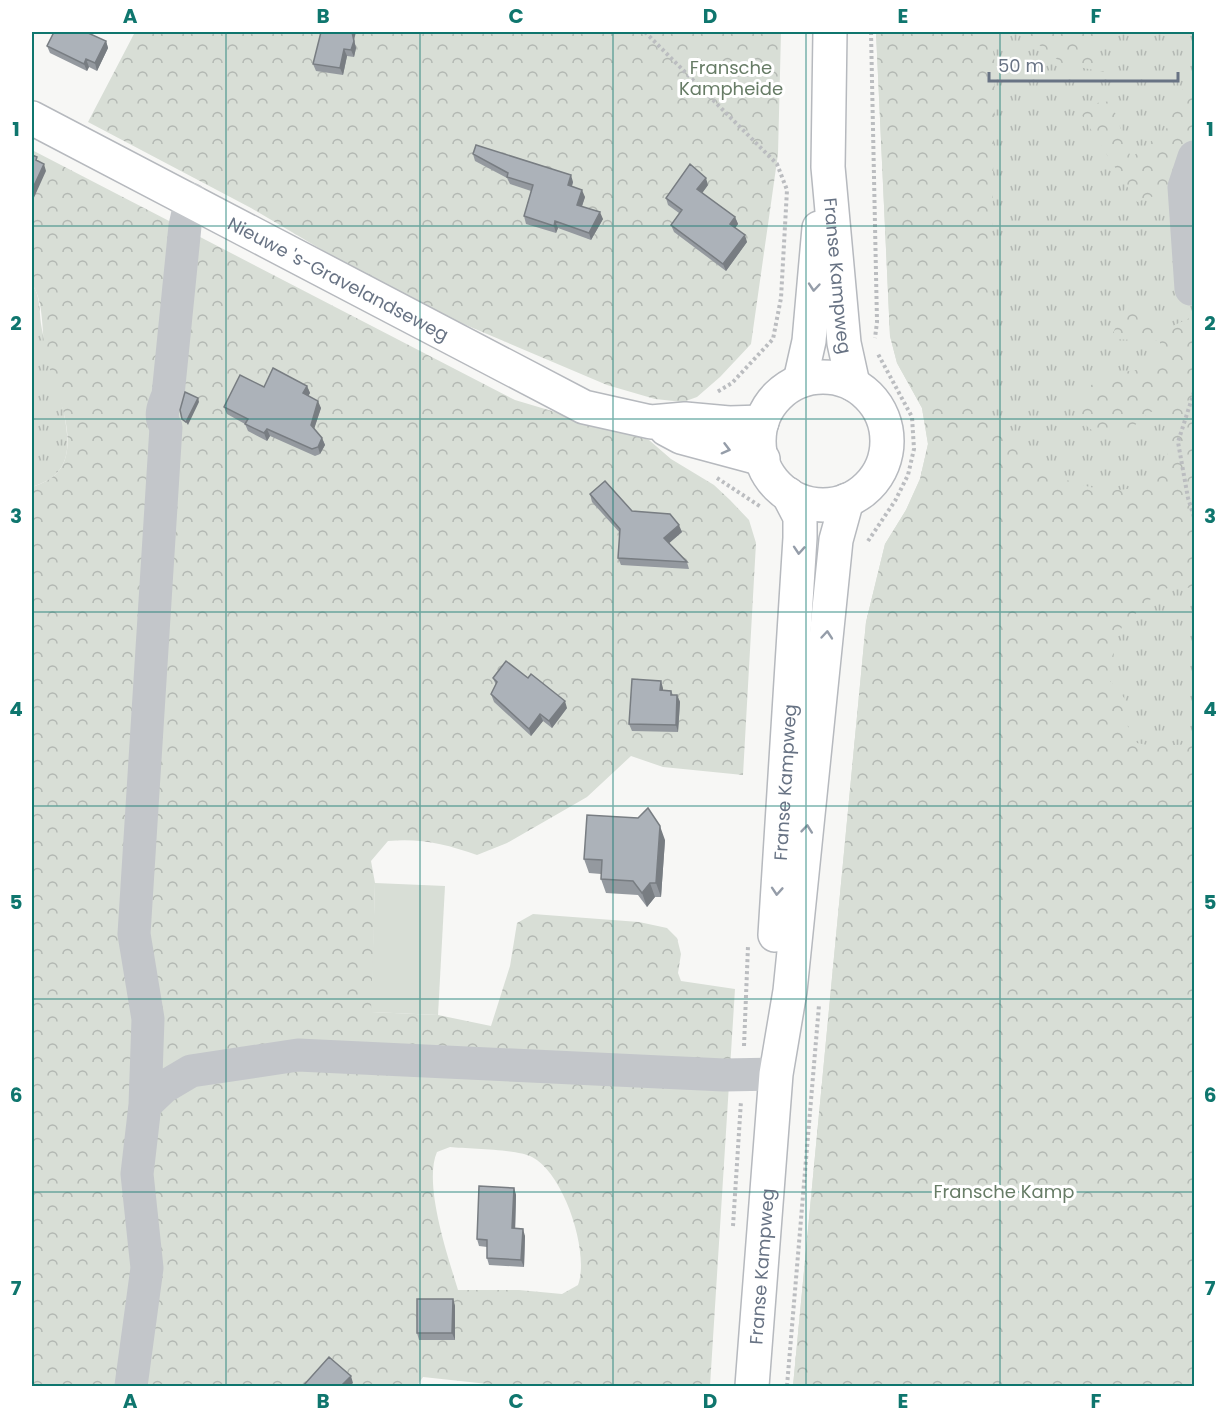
<svg xmlns="http://www.w3.org/2000/svg" width="1226" height="1418" font-family="Poppins,sans-serif">
<style>
.grass{fill:url(#grass-tufts)}
.forest{fill:url(#forest-crowns);fill-rule:evenodd}
.pitch{fill:#d8ded6}
.lines{fill:none;stroke-linecap:round;stroke-linejoin:round}
.major-casing{stroke:#b6b9be;stroke-width:36}
.path{stroke:#bbbdc0;stroke-width:4;stroke-dasharray:3 3;stroke-linecap:butt}
.minor{stroke:#c3c6ca;stroke-width:33}
.major{stroke:#fff;stroke-width:33}
.wall{fill:#94999f}
.shaded-wall{fill:#787d82}
.building{fill:#acb2b9;stroke:#787d82;stroke-width:1.5}
.oneway{stroke:#959da9}
.grid{fill:none;stroke:#0f766e;stroke-width:1.5;stroke-opacity:0.55}
.labels{text-anchor:middle;dominant-baseline:central;stroke-width:6;stroke-linejoin:round;paint-order:stroke}
.park-label{font-size:18px;fill:#677c66;stroke:#fff}
.street-label{font-size:18px;fill:#687384;stroke:#fff}
.neatline{fill:none;stroke:#0f766e;stroke-width:2}
.grid-label{font-size:20px;text-anchor:middle;font-weight:bold;fill:#0f766e}
</style>
<defs>
<pattern id="grass-tufts" width="24" height="20" patternUnits="userSpaceOnUse" patternTransform="scale(1.5)"><rect width="24" height="20" fill="#d8ded6"/><path d="M3 7l-1-3M5 7V3M7 7l1-3M15 17l-1-3M17 17v-4M19 17l1-3" fill="none" stroke="#b3b8b3"/></pattern>
<pattern id="forest-crowns" width="20" height="18" patternUnits="userSpaceOnUse" patternTransform="scale(1.5)"><rect width="20" height="18" fill="#d8ded6"/><path d="M2 6a3 3 0 1 1 6 0M12 15a3 3 0 1 1 6 0" fill="none" stroke="#b3b8b3"/></pattern>
</defs>
<rect width="100%" height="100%" fill="#f7f7f5"/>
<path class="grass" d="M876 32H1194V1386H793L866 622 885 544 906 510 920 479 928 444 922 408 897 363 890 336Z
M32 284C41 297 39 310 41 324 46 359 76 426 65 459 60 475 47 482 32 487Z"/>
<path class="forest" d="M135 32H781L778 154 751 344 720 377 697 397 683 402 655 399 607 385 407 300 251 208 88 122Z
M876 32H991L995 66 989 407C996 422 1006 438 1017 449 1045 476 1099 498 1136 487 1141 486 1149 485 1153 481 1168 468 1170 445 1172 426L1163 410C1138 408 1137 441 1103 434 1093 432 1086 428 1082 418 1077 408 1078 401 1084 393 1106 364 1139 377 1155 362 1160 358 1160 347 1160 341L1110 339 1129 300 1166 329 1194 316V588L1173 587 1160 590 1122 627 1116 639 1110 681 1125 699 1126 723 1137 743 1153 746 1194 744V1386H793L866 622 885 544 906 510 920 479 928 444 922 408 897 363 890 336Z
M1023 32H1099L1095 44 1104 72 1063 64Z
M1194 82V177L1174 189 1137 202 1076 106 1111 101 1131 158 1167 128C1166 104 1174 94 1194 82Z
M32 150 515 400 649 440 671 459 714 485 730 500 749 520 756 543 743 775 663 767 631 756 587 797 507 843 477 855C446 844 420 838 388 841L371 861 375 883 372 1012 438 1015 491 1026 510 966 517 923 533 914 639 922 667 928 677 938 681 954 678 973 681 981 735 989 710 1386H506L423 1377 417 1386H32V487C47 482 60 475 65 459 75 427 54 387 46 356 41 334 45 303 32 284ZM450 1147C469 1149 517 1149 532 1157 564 1173 590 1253 578 1285L562 1294 519 1290H458C448 1257 423 1184 437 1152Z"/>
<path class="pitch" d="M375 883 445 886 438 1015 371 1012Z"/>
<g class="lines">
<defs>
<g id="major">
<path id="s1" d="M830 32 828 167 844 343 853 384"/>
<path id="s2" d="M32 118 584 407 651 422 685 419 729 423 762 422"/>
<circle cx="823" cy="441" r="64"/>
<path d="M800 381 809 341 819 228"/>
<path d="M666 429 681 437 763 459"/>
<path id="s3" d="M775 935 800 538V517L788 494"/>
<path id="s4" d="M752 1386 776 1074 790 991 836 540 847 500"/>
</g>
</defs>
<use href="#major" class="major-casing"/>
<path class="path" d="M645 32 777 164 787 190 781 298 773 339 732 383 717 392
M871 32 877 322 875 338
M1194 392 1178 442 1188 498 1194 517
M717 478 761 507
M868 541 895 501 908 475 914 449 912 417 878 354
M744 1046 748 946
M733 1226 741 1101
M787 1386 819 1005"/>
<path class="minor" d="M1191 289 1184 187 1194 157
M145 1105 164 1087 191 1071 298 1055 724 1075 776 1074
M131 1386 147 1268 137 1174 145 1105 148 1019 134 934 166 427C159 417 163 406 168 395L185 226 191 199"/>
<use href="#major" class="major"/>
</g>
<path class="wall" d="M354 40 356 48 354 57 347 56 343 75 316 71 313 64Z
M106 41 108 48 97 71 89 67 87 71 50 53 47 46Z
M473 154 573 182 572 186 585 197 582 206 603 219 591 240 558 228 556 233 526 224 524 216 531 191 510 184 507 178 475 161Z
M708 185 702 193 735 217 738 224 735 228 747 242 726 271 674 232 671 225 679 213 668 205 666 198Z
M307 386 310 393 308 396 321 408 314 429 322 438 325 445 320 454 315 456 270 436 267 441 248 431 245 424 227 414 224 407 264 387Z
M590 494 682 532 669 543 687 562 689 569 621 565 618 558 620 533 592 502Z
M493 678 567 708 552 728 543 721 531 736 494 702 491 694 496 685Z
M663 688V691H671L673 695H677L680 702 678 732 632 731 629 724Z
M665 840 661 897H655L647 907 638 895 606 893 601 879V874L589 873 584 859Z
M514 1188 516 1195 515 1228 525 1236 524 1267 489 1265 487 1258V1247L479 1246 477 1239Z
M453 1299 455 1306V1340H419L417 1333Z"/>
<path class="shaded-wall" d="M352 32H356L354 40 356 48 354 57 351 50Z
M106 41 108 48 97 71 95 63Z
M344 49 347 56 343 75 340 68Z
M86 59 89 67 87 71 84 64Z
M44 164 46 171 32 202V190Z
M571 175 573 182 570 192 568 185Z
M706 178 708 185 700 196 697 189Z
M582 190 585 197 580 212 577 205Z
M600 212 603 219 591 240 589 233Z
M735 217 738 224 733 231 730 224Z
M555 221 558 228 556 233 554 226Z
M745 235 747 242 726 271 723 264Z
M307 386 310 393 306 400 303 393Z
M198 398 199 402 188 425 186 422Z
M318 401 321 408 313 432 311 425Z
M267 429 270 436 267 441 264 433Z
M322 438 325 445 320 454 318 447Z
M679 525 682 532 667 545 664 538Z
M661 681 663 688V698L660 690Z
M677 695 680 702 678 732 676 725Z
M565 701 567 708 552 728 549 721Z
M540 714 543 721 531 736 529 729Z
M660 826 665 840 661 897 656 883Z
M650 883 655 897 647 907 642 893Z
M514 1188 516 1195 515 1235 512 1228Z
M523 1229 525 1236 524 1267 521 1260Z
M453 1299 455 1306V1340L452 1333Z
M351 1376 353 1383 350 1386H341Z"/>
<path class="building" d="M54 32H86L106 41 95 63 86 59 84 64 47 46Z
M321 32H352L354 41 351 50 344 49 340 68 313 64Z
M476 145 571 175 568 185 582 190 577 205 600 212 589 233 555 221 554 226 524 216 533 185 507 177 508 173 473 154Z
M32 155 37 157 36 160 44 164 32 190Z
M690 164 706 178 697 189 735 217 730 224 745 235 723 264 671 225 682 210 666 198Z
M273 368 307 386 303 393 318 401 311 425 322 438 318 447 312 449 267 429 264 433 245 424 248 419 224 407 240 375 264 387Z
M185 392 198 398 186 422 182 419 180 410Z
M605 481 632 511 670 514 679 525 664 538 687 562 618 558 620 529 590 494Z
M506 661 528 678 531 674 565 701 549 721 540 714 529 729 491 694 497 682 493 678Z
M632 679 661 681 660 690 671 691V695H677L676 725 629 724Z
M648 808 660 826 656 883H650L642 893 633 881 601 879 602 860 584 859 587 815 638 818Z
M479 1186 514 1188 512 1228 523 1229 521 1260 487 1258V1240L477 1239Z
M417 1299H453L452 1333H417Z
M329 1357 351 1376 341 1386H303Z"/>
<defs><path id="oneway-chevron" d="M-2-3.5L2.5 0L-2 3.5" fill="none" stroke-width="1.6" stroke-linecap="round" stroke-linejoin="round" transform="scale(1.5)"/></defs>
<g class="oneway">
<use href="#oneway-chevron" transform="translate(814 287) rotate(95)"/>
<use href="#oneway-chevron" transform="translate(726 449) rotate(15)"/>
<use href="#oneway-chevron" transform="translate(799 550) rotate(94)"/>
<use href="#oneway-chevron" transform="translate(827 635) rotate(-85)"/>
<use href="#oneway-chevron" transform="translate(807 829) rotate(-84)"/>
<use href="#oneway-chevron" transform="translate(777 891) rotate(94)"/>
</g>
<path class="grid" d="M226 32V1386M420 32V1386M613 32V1386M806 32V1386M1000 32V1386M32 226H1194M32 419H1194M32 612H1194M32 806H1194M32 999H1194M32 1192H1194"/>
<g class="labels">
<g class="park-label">
<text x="731" y="67">Fransche<tspan x="731" dy="21">Kampheide</tspan></text>
<text x="1004" y="1191">Fransche Kamp</text>
</g>
<g class="street-label">
<text stroke="none"><textPath href="#s1" startOffset="244">Franse Kampweg</textPath></text>
<text stroke="none"><textPath href="#s2" startOffset="346">Nieuwe 's-Gravelandseweg</textPath></text>
<text stroke="none"><textPath href="#s3" startOffset="153">Franse Kampweg</textPath></text>
<text stroke="none"><textPath href="#s4" startOffset="120">Franse Kampweg</textPath></text>
</g>
</g>
<rect width="1226" height="1418" fill="none" stroke="#ffffff" stroke-width="66"/>
<path d="M989 72v9h189v-9" fill="none" stroke="#687384" stroke-width="3"/>
<text x="998" y="72" font-size="18" fill="#687384" stroke="#ffffff" stroke-width="4.5" paint-order="stroke">50 m</text>
<rect x="33" y="33" width="1160" height="1352" class="neatline"/>
<g class="grid-label">
<text x="130" y="23">A</text>
<text x="323" y="23">B</text>
<text x="516" y="23">C</text>
<text x="710" y="23">D</text>
<text x="903" y="23">E</text>
<text x="1096" y="23">F</text>
<text x="16" y="136">1</text>
<text x="1210" y="136">1</text>
<text x="16" y="330">2</text>
<text x="1210" y="330">2</text>
<text x="16" y="523">3</text>
<text x="1210" y="523">3</text>
<text x="16" y="716">4</text>
<text x="1210" y="716">4</text>
<text x="16" y="909">5</text>
<text x="1210" y="909">5</text>
<text x="16" y="1102">6</text>
<text x="1210" y="1102">6</text>
<text x="16" y="1295">7</text>
<text x="1210" y="1295">7</text>
<text x="130" y="1408">A</text>
<text x="323" y="1408">B</text>
<text x="516" y="1408">C</text>
<text x="710" y="1408">D</text>
<text x="903" y="1408">E</text>
<text x="1096" y="1408">F</text>
</g>
</svg>
